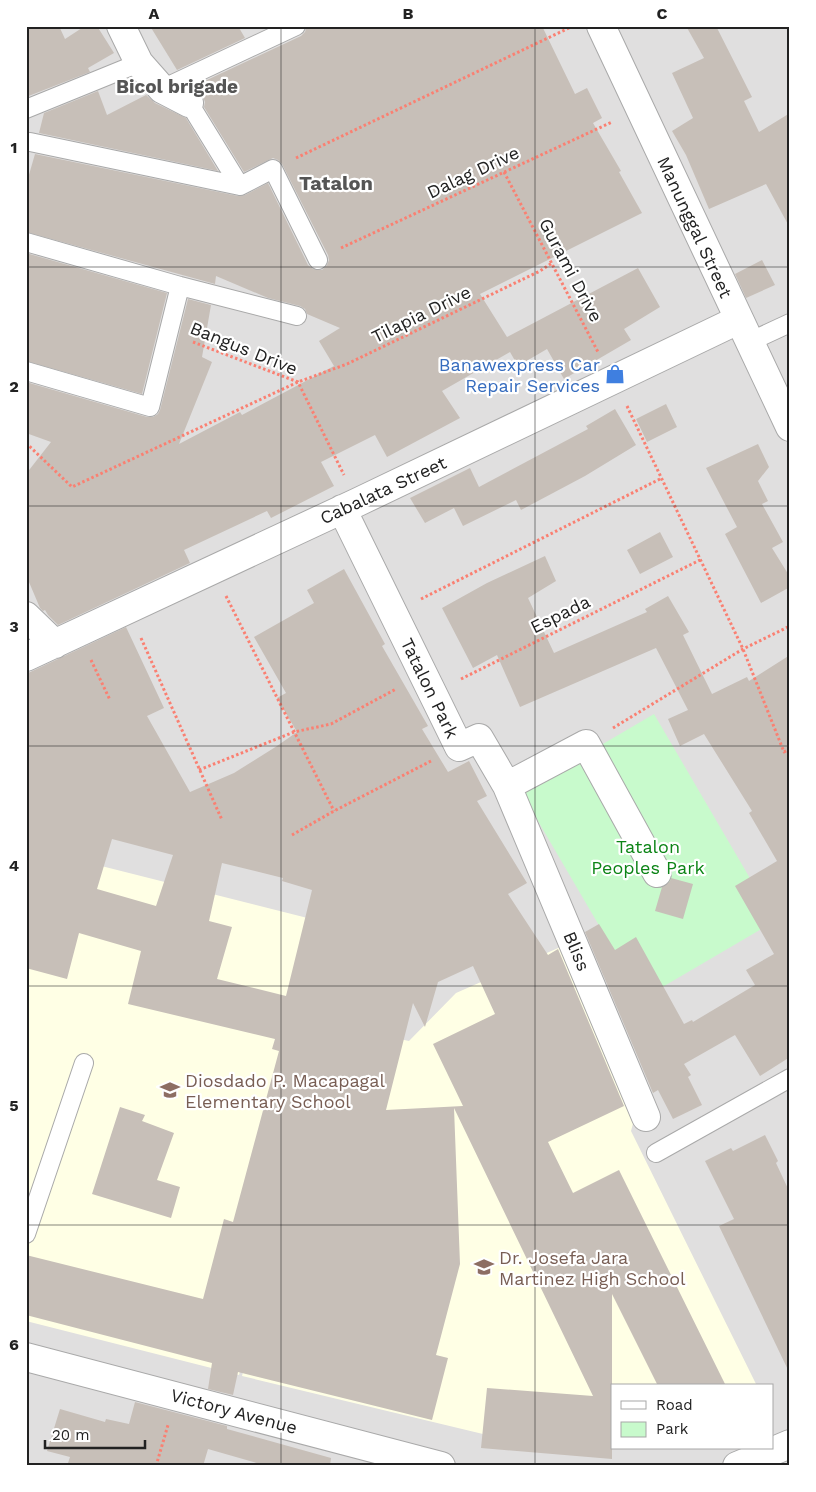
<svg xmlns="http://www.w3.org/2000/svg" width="816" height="1492" font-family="'Work Sans',sans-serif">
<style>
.residential{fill:#e0dfdf;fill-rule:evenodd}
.education{fill:#ffffe5}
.park{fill:#c8facc}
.building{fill:#c7bfb8;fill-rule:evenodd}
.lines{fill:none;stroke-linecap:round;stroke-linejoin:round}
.lane-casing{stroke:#a9a9a9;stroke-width:20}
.street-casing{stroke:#a9a9a9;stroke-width:30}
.path{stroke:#fa8072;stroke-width:3;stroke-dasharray:2.5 2.5;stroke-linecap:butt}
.lane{stroke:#fff;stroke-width:18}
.street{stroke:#fff;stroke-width:28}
.grid{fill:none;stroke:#222;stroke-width:1;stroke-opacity:0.55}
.labels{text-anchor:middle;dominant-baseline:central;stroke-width:4.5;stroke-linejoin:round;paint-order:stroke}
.street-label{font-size:18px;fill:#222;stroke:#fff}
.shop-label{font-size:18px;fill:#366cbe;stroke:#fff;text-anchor:end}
.park-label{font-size:18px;fill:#0c8416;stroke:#fff}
.education-label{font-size:18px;fill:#785e54;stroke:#fff;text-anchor:start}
.neighbourhood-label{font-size:19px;font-weight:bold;fill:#555;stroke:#fff}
.quarter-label{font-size:20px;font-weight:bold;fill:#555;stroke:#fff}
.neatline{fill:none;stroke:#222;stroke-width:2}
.grid-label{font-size:16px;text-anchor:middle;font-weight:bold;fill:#222}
</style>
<rect width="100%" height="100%" fill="#f2efe9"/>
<path class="residential" d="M26 26H790V1466H26ZM612 1386H772V1448H612Z"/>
<path class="education" d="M26 847 355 930 239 1375 26 1321Z
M565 945 637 1109 631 1131 757 1386H612V1447L545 1449 242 1376 298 1157 335 1025 409 1041 456 993Z"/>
<path class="park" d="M654 714 775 921 642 999 521 792Z"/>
<path class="building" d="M26 26H59L65 39 85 26H97L114 53 88 68 90 72 26 97Z
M150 26H238L245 38 177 70Z
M307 26H542L575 94 587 88 602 118 593 123 621 171 619 172 642 213 480 294 507 337 638 268 660 307 624 329 631 340 564 379 547 349 518 366 510 352 442 391 460 418 387 457 375 435 321 462 334 486 271 518 267 511 184 550 190 563 58 625 48 615 45 610 43 611 40 608 26 575V474L51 442 26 433V382L147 417H153L158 414 160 410 188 299 211 305 202 357 212 362 179 444 240 412 242 415 334 366 319 341 340 328 307 314 305 309 300 306 268 298 216 276 215 284 26 232V185L35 154 238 196 245 195 268 183 308 265 313 269 322 270 327 265 329 260 328 255 282 164 278 160 273 158 244 172 204 107 205 102 202 95 192 87 301 36 305 32Z
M686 26H716L752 97 744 101 759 132 790 113V228L766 184 709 209 686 155 672 131 693 118 672 73 704 58Z
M98 91 107 115 146 95 155 103 186 118 218 171 39 133 44 113Z
M26 253 167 293 142 394 26 361Z
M762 260 775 285 746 298 735 274Z
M666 404 677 427 647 442 636 419Z
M615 409 636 445 585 476 521 510 516 500 463 526 454 508 425 523 410 498 470 468 479 487 588 429 586 426Z
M758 444 769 467 758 481 768 501 762 504 783 542 772 548 790 577V587L761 603 725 534 737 527 706 468Z
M660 532 673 557 640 574 627 550Z
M545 556 556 581 528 598 554 653 647 612 645 609 668 596 689 632 683 635 712 694 747 677 749 681 790 655V1057L760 1076 735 1035 684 1064 691 1075 688 1077 702 1105 673 1119 658 1090 653 1093 585 932 599 924 615 950 636 937 684 1024 692 1020 693 1022 755 985 746 970 774 954 735 886 777 861 749 813 752 811 704 734 680 746 668 719 688 710 656 648 520 707 497 655 473 668 442 608 487 583Z
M344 569 385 644 382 646 428 726 422 729 448 772 469 761 487 796 477 801 527 883 508 894 548 955 558 949 624 1106 548 1142 573 1193 619 1170 726 1386H658L612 1294V1459L481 1448 487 1388 593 1396 454 1108 460 1264 436 1355 448 1358 432 1420 238 1372 233 1395 208 1389 212 1363 26 1315V1255L203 1299 224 1219 233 1222 279 1051 272 1049 275 1039 128 1004 141 951 79 933 67 979 26 968V674L126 627 164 708 147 716 190 792 234 773 277 746 297 732 277 698 286 693 254 637 314 603 307 590ZM112 839 173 855 156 906 97 889ZM222 863 283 878 282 881 312 890 286 996 217 979 232 927 209 921ZM473 966 495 1014 433 1044 463 1106 386 1110 413 1003 425 1027 438 982Z
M671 878 693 884 683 919 655 911 662 887 670 881Z
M120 1107 145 1115 142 1121 174 1133 157 1180 180 1187 171 1218 92 1194Z
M765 1135 778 1161 776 1163 790 1193V1374L719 1226 734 1219 705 1161 731 1148 733 1151Z
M135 1402 227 1426V1429L331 1458 330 1466H267L208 1449 203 1466H67L70 1457 47 1451 60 1409 105 1422 106 1419 129 1424Z"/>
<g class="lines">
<defs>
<path id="lane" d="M162 89 296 26
M189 103 240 186
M26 109 139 63
M30 142 240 186 273 169 318 260
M26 242 180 286 297 316
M749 342 790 323
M26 371 150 407 180 286
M656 1153 790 1078
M26 1234 84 1063"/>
<path id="street" d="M121 26 139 63 162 89 189 103
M601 26 790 427
M342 509 459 747 479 738 507 786 586 744 657 873
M26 616 55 644
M26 657 358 502 738 320
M507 786 646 1117
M26 1357 441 1466
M737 1466 790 1444"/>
</defs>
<use href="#lane" class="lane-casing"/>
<use href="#street" class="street-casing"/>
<path class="path" d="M296 158 571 27
M504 172 598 352
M341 248 612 122
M193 342 298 382 344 475
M627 406 743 649 784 752 790 749
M26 443 72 487 298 382 347 364 540 271 552 263
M226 596 334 811
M421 599 662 478
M141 638 222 820
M91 660 110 700
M461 679 700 560
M613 728 743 649 790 626
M199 770 294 732 331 724 396 689
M292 835 334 811 431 761
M156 1466 168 1425"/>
<use href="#lane" class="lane"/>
<use href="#street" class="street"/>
</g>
<path class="grid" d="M281 26V1466M535 26V1466M26 267H790M26 506H790M26 746H790M26 986H790M26 1225H790"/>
<defs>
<symbol id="shop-bare" viewBox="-9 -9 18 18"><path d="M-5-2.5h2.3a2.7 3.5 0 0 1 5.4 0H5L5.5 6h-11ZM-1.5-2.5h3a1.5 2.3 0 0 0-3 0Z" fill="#3f7fe0" stroke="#fff" stroke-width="2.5" paint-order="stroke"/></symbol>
<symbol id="school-bare" viewBox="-9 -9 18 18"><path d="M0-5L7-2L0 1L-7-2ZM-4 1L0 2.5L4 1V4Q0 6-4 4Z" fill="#8d6e63" stroke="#fff" stroke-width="2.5" paint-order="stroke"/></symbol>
</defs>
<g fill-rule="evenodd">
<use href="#shop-bare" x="601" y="360" width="28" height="28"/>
<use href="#school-bare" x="156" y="1076" width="28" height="28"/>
<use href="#school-bare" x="470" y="1253" width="28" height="28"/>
</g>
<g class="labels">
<g class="street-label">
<text transform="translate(473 172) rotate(-25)">Dalag Drive</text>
<text transform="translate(695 227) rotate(65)">Manunggal Street</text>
<text transform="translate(571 270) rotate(62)">Gurami Drive</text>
<text transform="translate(421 314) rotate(-26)">Tilapia Drive</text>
<text transform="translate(244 348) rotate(22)">Bangus Drive</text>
<text transform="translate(383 490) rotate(-25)">Cabalata Street</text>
<text transform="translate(560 614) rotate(-26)">Espada</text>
<text transform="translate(430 688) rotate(64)">Tatalon Park</text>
<text transform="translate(577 951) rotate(67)">Bliss</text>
<text transform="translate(234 1411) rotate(15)">Victory Avenue</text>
</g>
<g class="shop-label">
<text x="600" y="364">Banawexpress Car<tspan x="600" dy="21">Repair Services</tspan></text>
</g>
<g class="park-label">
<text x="648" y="846">Tatalon<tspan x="648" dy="21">Peoples Park</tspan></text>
</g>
<g class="education-label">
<text x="185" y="1080">Diosdado P. Macapagal<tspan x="185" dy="21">Elementary School</tspan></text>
<text x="499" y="1257">Dr. Josefa Jara<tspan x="499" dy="21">Martinez High School</tspan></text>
</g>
<g class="neighbourhood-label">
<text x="177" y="86">Bicol brigade</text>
</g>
<g class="quarter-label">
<text x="336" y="183">Tatalon</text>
</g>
</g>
<rect width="816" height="1492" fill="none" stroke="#ffffff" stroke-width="55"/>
<rect x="611" y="1384" width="162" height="65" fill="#ffffff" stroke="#a7a7a7"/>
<rect x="621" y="1401" width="25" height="8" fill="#ffffff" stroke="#a7a7a7"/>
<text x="656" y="1410" font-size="15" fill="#222222">Road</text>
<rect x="621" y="1422" width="25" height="15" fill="#c8facc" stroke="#a7a7a7"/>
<text x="656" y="1434" font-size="15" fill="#222222">Park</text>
<path d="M45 1440v8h100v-8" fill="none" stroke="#222222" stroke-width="2.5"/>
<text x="52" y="1440" font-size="15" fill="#222222" stroke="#ffffff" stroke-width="4" paint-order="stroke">20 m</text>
<rect x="28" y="28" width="760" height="1436" class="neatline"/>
<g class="grid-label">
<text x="154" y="19">A</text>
<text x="408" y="19">B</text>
<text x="662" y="19">C</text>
<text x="14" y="153">1</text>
<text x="14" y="392">2</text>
<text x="14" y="632">3</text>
<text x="14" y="871">4</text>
<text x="14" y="1111">5</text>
<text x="14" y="1350">6</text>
</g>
</svg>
